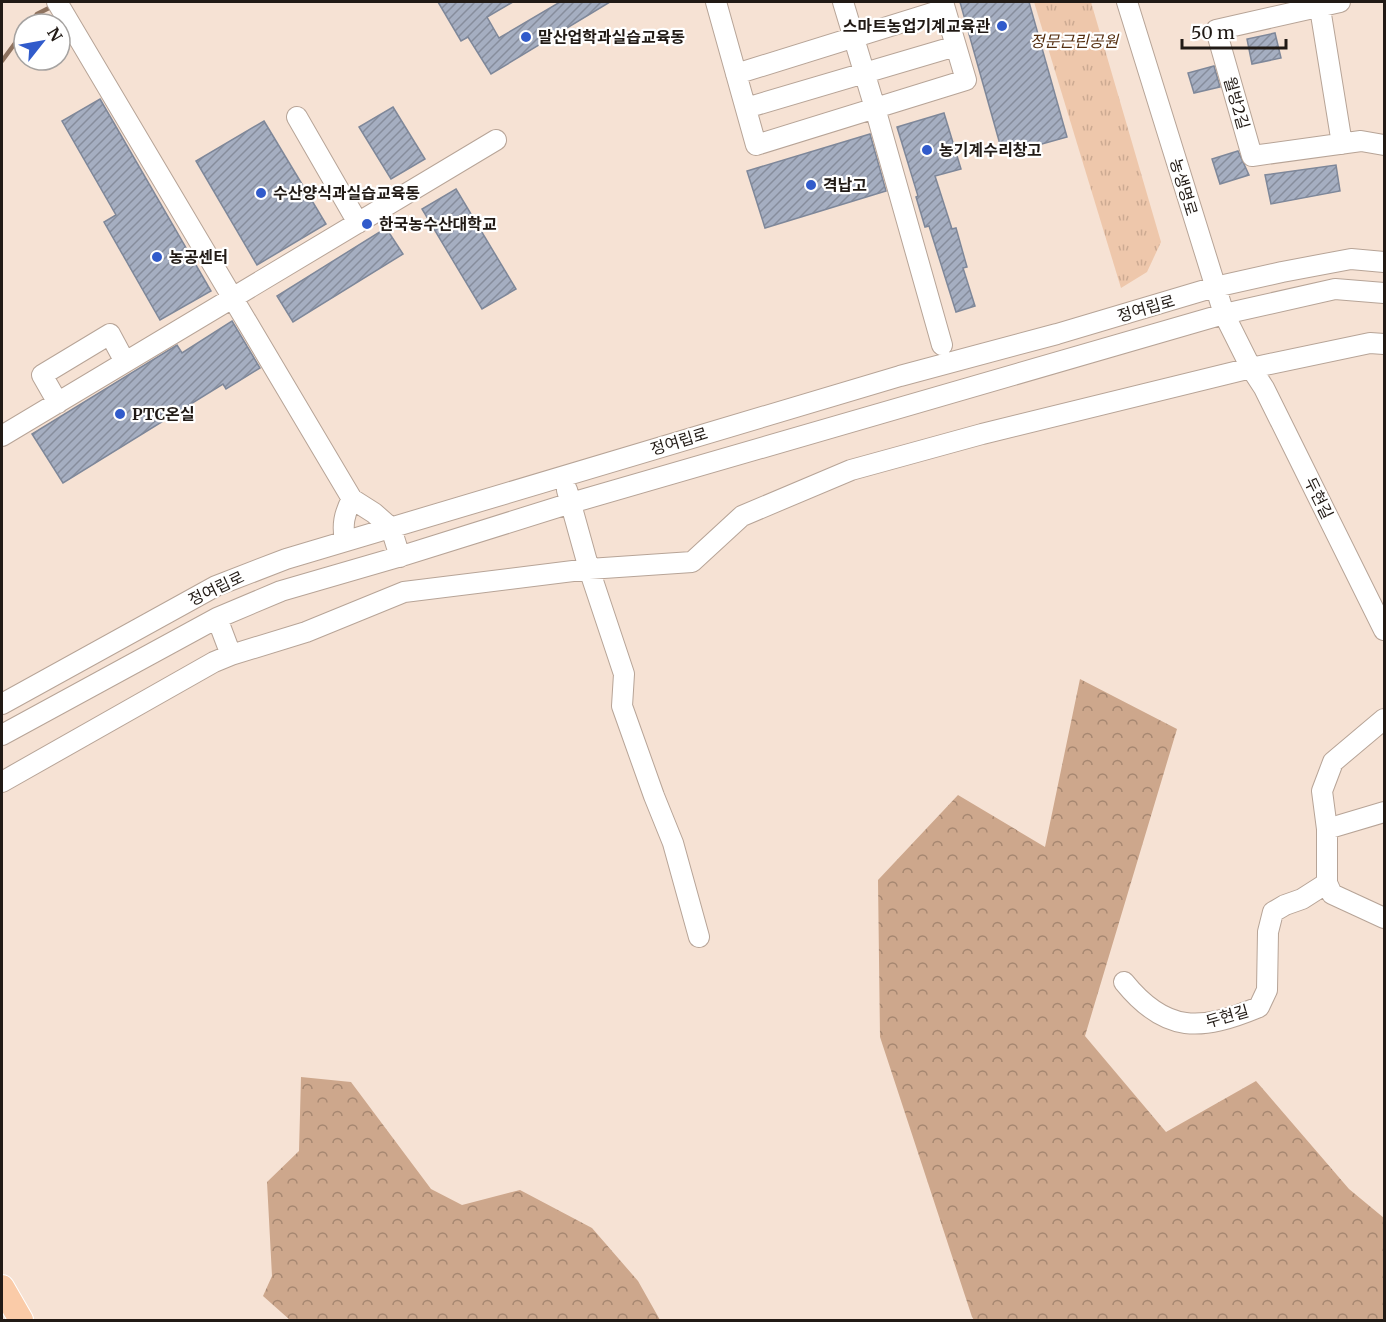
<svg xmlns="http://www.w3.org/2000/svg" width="1386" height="1322" font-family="Merriweather,'Noto Sans KR',serif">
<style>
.grass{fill:url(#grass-tufts)}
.forest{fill:url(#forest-crowns)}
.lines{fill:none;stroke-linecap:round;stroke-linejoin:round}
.stream{stroke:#8f735f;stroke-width:4.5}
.building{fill:url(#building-hatch);stroke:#7e8799;stroke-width:1.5}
.minor-casing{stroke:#b7a497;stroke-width:22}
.major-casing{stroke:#fff;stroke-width:26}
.minor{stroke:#fff;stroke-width:20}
.major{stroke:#facba8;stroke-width:24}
.poi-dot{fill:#315bcb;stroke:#fff;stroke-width:2}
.labels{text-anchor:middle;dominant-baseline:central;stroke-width:4.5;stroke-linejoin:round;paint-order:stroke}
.poi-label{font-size:16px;font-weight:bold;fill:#211a15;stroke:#fff;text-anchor:start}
.park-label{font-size:16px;font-style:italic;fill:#552f10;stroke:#fff}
.street-label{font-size:16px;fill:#211a15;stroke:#fff}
</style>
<defs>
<pattern id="grass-tufts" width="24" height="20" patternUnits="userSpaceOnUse" patternTransform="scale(1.5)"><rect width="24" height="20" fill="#eec7ab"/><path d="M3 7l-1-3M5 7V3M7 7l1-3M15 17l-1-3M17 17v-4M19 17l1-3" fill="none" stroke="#ccaa92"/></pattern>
<pattern id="forest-crowns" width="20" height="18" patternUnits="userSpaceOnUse" patternTransform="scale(1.5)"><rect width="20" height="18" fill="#cda78c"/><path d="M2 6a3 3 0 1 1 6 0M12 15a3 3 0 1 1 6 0" fill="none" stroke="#a68771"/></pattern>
<pattern id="building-hatch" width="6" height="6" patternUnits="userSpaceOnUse" patternTransform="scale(1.5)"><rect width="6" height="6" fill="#a5aec1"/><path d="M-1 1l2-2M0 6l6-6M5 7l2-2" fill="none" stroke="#868d9c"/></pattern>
</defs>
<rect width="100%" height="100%" fill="#f6e2d4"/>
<path class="grass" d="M1034 2H1091L1161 242 1147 272 1121 288Z"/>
<path class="forest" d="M1080 679 1177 729 1085 1036 1166 1132 1256 1081 1349 1189 1384 1218V1320H974L972 1317 880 1037 878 880 958 795 1045 847Z
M301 1077 351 1082 431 1189 462 1205 520 1190 592 1228 638 1281 660 1320H290L263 1296 272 1276 267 1182 299 1151Z"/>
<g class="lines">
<path class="stream" d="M30 24 37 14 53 6
M2 61 24 31"/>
</g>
<path class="building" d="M438 2H513L487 17 499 38 560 2H610L491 74 468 37 461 41Z
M960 2H1029L1067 137 1003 155Z
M1275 33 1281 58 1252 64 1247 39Z
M1214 66 1220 87 1194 93 1188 73Z
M100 99 211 291 160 320 104 222 116 215 62 121Z
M393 107 425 159 391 179 359 127Z
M944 113 961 169 935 176 952 229 956 228 967 267 963 268 975 306 956 312 929 226 925 227 916 197 918 196 897 127Z
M264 121 326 224 257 265 196 161Z
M870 134 886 191 765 228 747 171Z
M1238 151 1249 175 1220 184 1212 159Z
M1336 165 1340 191 1271 204 1265 175Z
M456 189 516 289 482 309 422 209Z
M386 228 403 254 293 322 277 296Z
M232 321 260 368 226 389 223 384 63 483 32 434 177 345 182 353Z"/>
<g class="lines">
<defs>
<path id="minor" d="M57 2 352 499 374 513 391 528 400 557
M716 2 756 145 966 80 943 2
M843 2 875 108 942 345
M1127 2 1224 314 1251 368 1264 388 1384 630
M1319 2 1342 144
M1340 2 1216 30 1252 156 1361 141 1384 145
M736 74 945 9
M746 108 956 46
M297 117 358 223
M58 403 42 375 110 334 125 362
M2 436 496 140
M567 490 589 569 624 674 622 706 654 796 673 843 699 937
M345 541C342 525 344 514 352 499
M217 618 231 655 306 632 404 592 589 569 692 562 742 516 851 470 982 434 1251 368 1370 343 1384 344
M2 704 216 586 286 559 900 376 1057 334 1215 287 1282 272 1351 259 1384 262
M1384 719 1333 762 1322 791 1327 829V883L1332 894 1384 918
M2 735 217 618 281 591 405 555 571 503 1224 314 1335 289 1384 293
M2 782 214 662 231 655
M1327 829 1384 812
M1124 982C1166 1034 1201 1031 1259 1007L1267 990 1268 932 1273 912 1285 905 1302 899 1327 883"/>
<path id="major" d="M2 1287 21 1320"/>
</defs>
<use href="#minor" class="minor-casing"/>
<use href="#major" class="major-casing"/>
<use href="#minor" class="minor"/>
<use href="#major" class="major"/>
</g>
<g class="poi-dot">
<circle cx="1002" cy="26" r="6"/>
<circle cx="526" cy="37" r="6"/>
<circle cx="927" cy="150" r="6"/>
<circle cx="811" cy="185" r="6"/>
<circle cx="261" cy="193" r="6"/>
<circle cx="367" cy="224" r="6"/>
<circle cx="157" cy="257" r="6"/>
<circle cx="120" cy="414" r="6"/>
</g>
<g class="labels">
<g class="poi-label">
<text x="990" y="26" text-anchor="end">스마트농업기계교육관</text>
<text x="538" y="37">말산업학과실습교육동</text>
<text x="939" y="150">농기계수리창고</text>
<text x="823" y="185">격납고</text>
<text x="273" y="193">수산양식과실습교육동</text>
<text x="379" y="224">한국농수산대학교</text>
<text x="169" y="257">농공센터</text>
<text x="132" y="414">PTC온실</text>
</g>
<g class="park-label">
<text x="1074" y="41">정문근린공원</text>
</g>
<g class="street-label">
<text transform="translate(1237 103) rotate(74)">월방2길</text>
<text transform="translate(1184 187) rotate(73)">농생명로</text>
<text transform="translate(1146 308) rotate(-16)">정여립로</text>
<text transform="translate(679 441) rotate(-17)">정여립로</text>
<text transform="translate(1319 498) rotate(64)">두현길</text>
<text transform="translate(216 588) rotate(-25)">정여립로</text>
<text transform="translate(1227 1016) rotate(-16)">두현길</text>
</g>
</g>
<rect width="1386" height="1322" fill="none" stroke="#211a15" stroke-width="6"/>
<g transform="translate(42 42) rotate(59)"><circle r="28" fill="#ffffff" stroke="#a6a3a1" stroke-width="1.5"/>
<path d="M0-4.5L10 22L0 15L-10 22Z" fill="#315bcb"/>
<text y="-9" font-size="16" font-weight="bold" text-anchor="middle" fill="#211a15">N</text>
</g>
<path d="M1182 39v9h104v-9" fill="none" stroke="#211a15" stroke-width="3"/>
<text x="1191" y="39" font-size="18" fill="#211a15" stroke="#ffffff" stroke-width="4.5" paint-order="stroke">50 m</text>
</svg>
